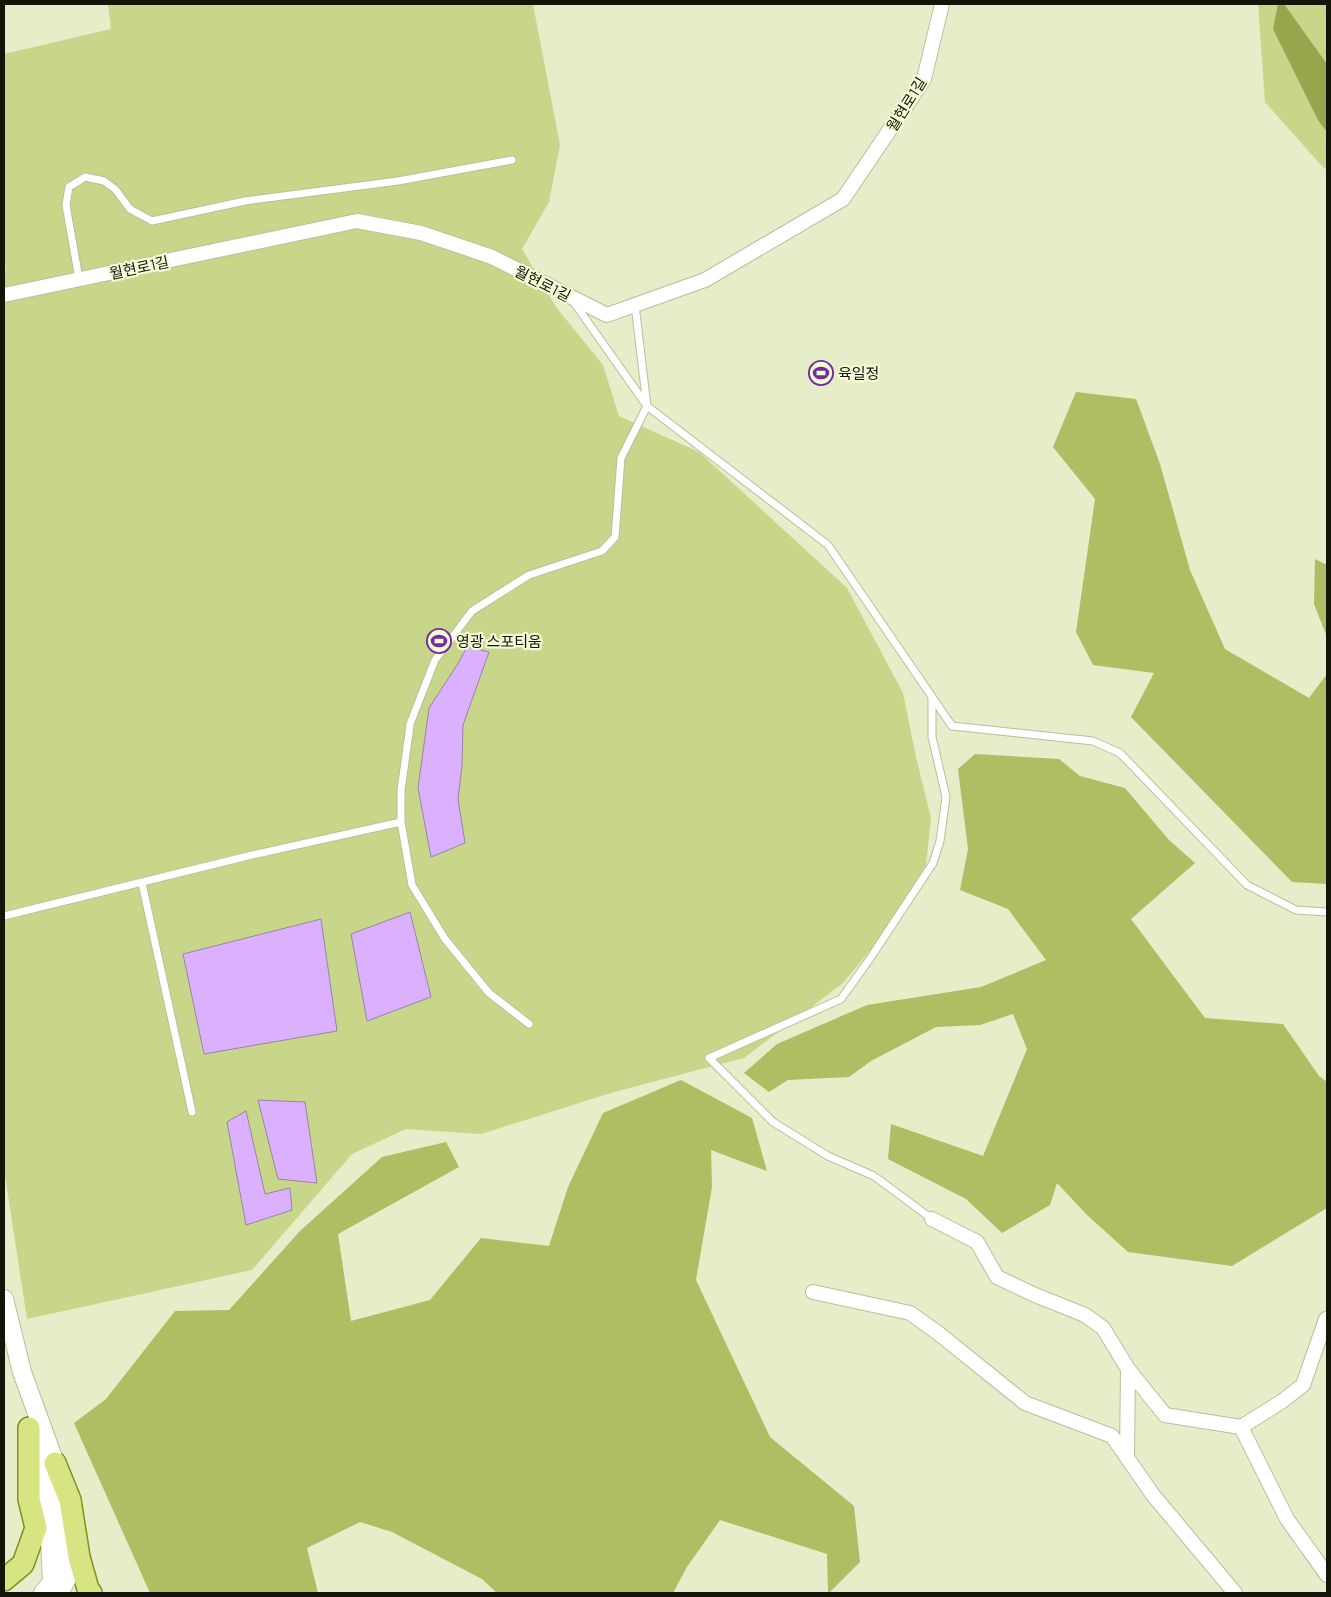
<svg xmlns="http://www.w3.org/2000/svg" width="1331" height="1597" font-family="Barlow,'Noto Sans KR',sans-serif">
<style>
.green{fill:#c8d689}
.forest{fill:#afbd63}
.water{fill:#98a54c}
.building{fill:#dab0ff;stroke:#9686a4}
.lines{fill:none;stroke-linecap:round;stroke-linejoin:round}
.service-casing{stroke:#b8bf9d;stroke-width:9}
.minor-casing{stroke:#b8bf9d;stroke-width:16}
.tertiary-casing{stroke:#b8bf9d;stroke-width:20}
.primary-casing{stroke:#829020;stroke-width:24}
.service{stroke:#fff;stroke-width:7}
.minor{stroke:#fff;stroke-width:14}
.tertiary{stroke:#fff;stroke-width:18}
.primary{stroke:#d8e481;stroke-width:21}
.labels{text-anchor:middle;dominant-baseline:central;stroke-width:4.5;stroke-linejoin:round;paint-order:stroke}
.street-label{font-size:15px;fill:#121508;stroke:#f3fad6}
.poi-label{font-size:15px;fill:#121508;stroke:#f3fad6;text-anchor:start}
</style>
<rect width="100%" height="100%" fill="#e6edc9"/>
<path class="green" d="M108 4H533L560 145 549 202 522 249 556 307 603 365 619 416 699 452 847 588 903 693 916 757 931 818 926 865 887 930 843 983 744 1058 614 1092 481 1134 406 1129 352 1154 252 1270 27 1319 4 1169V272L6 271 4 256V54L111 29Z
M1258 4H1327V170L1321 165 1265 102Z"/>
<path class="forest" d="M1076 392 1136 399 1160 464 1190 570 1225 649 1309 698 1327 674V884L1292 882 1131 717 1154 673 1093 665 1076 632 1095 499 1053 447Z
M1315 559 1327 565V637L1314 604Z
M975 754 1059 759 1080 776 1125 788 1169 840 1195 863 1131 919 1205 1018 1283 1024 1319 1076 1327 1082V1208L1232 1266 1128 1252 1087 1215 1057 1183 1050 1205 1002 1233 966 1199 888 1159 891 1124 983 1156 1027 1049 1013 1014 980 1025 936 1027 871 1061 849 1077 788 1080 769 1092 744 1073 777 1044 867 1005 981 987 1046 960 1008 909 960 890 968 849 958 769Z
M681 1080 752 1118 767 1171 711 1150 712 1187 696 1280 770 1437 854 1506 860 1562 829 1593H828L827 1554 720 1520 687 1567 673 1593H497L482 1579 392 1532 360 1522 307 1548 318 1593H150L74 1423 106 1399 175 1311 229 1310 300 1231 382 1157 446 1142 459 1167 338 1234 351 1321 430 1300 481 1238 549 1246 568 1187 603 1113Z"/>
<path class="water" d="M1278 4H1284L1327 64V132L1318 120 1273 29Z"/>
<path class="building" d="M467 647 489 652 463 725 462 766 458 799 465 843 431 857 418 788 429 708 457 665Z
M410 912 431 997 367 1021 351 934Z
M321 919 337 1031 204 1054 183 954Z
M258 1100 305 1102 317 1183 278 1179Z
M246 1111 265 1194 290 1188 292 1210 246 1225 227 1122Z"/>
<g class="lines">
<defs>
<path id="service" d="M79 279 66 205 69 187 85 177 104 181 115 189 130 209 152 221 245 201 398 181 512 160
M573 301 647 406 828 545 952 726 1093 741 1120 753 1247 885 1296 910 1327 912
M932 697V737L946 797 940 841 933 863 869 960 841 999 709 1058 773 1122 828 1156 874 1176 932 1219
M142 883 192 1112
M4 916 252 855 401 822
M529 1024 489 993 445 939 412 885 401 822V790L409 733 410 724 435 660 472 611 529 575 602 551 615 537 621 458 647 406 635 305"/>
<path id="minor" d="M4 295 357 221 421 233 492 257 607 315 705 280 843 199 924 79 942 4
M932 1219 977 1242 997 1277 1035 1295 1085 1315 1103 1328 1128 1369 1165 1415 1241 1427 1287 1519 1327 1575
M813 1292 910 1313 938 1333 1025 1403 1112 1436 1153 1495 1235 1593
M1241 1427 1281 1402 1303 1385 1326 1319
M1127 1457 1128 1369"/>
<path id="tertiary" d="M4 1299 22 1372 55 1463 57 1505 67 1579 59 1593
M35 1451 50 1540 52 1582 43 1593"/>
<path id="primary" d="M55 1463 70 1500 79 1557 88 1589 91 1593
M4 1580 23 1564 36 1528 29 1499V1428"/>
</defs>
<use href="#service" class="service-casing"/>
<use href="#minor" class="minor-casing"/>
<use href="#tertiary" class="tertiary-casing"/>
<use href="#primary" class="primary-casing"/>
<use href="#service" class="service"/>
<use href="#minor" class="minor"/>
<use href="#tertiary" class="tertiary"/>
<use href="#primary" class="primary"/>
</g>
<defs>
<symbol id="stadium-ring" viewBox="-11 -11 22 22"><circle r="9.5" fill="#f3fad6" stroke="#722ca0" stroke-width="1.5"/><path d="M0-5a6.5 5 0 1 0 0 10a6.5 5 0 1 0 0-10ZM-3.5-1.8h7v3.6h-7Z" fill="#722ca0"/></symbol>
</defs>
<g fill-rule="evenodd">
<use href="#stadium-ring" x="807" y="359" width="28" height="28"/>
<use href="#stadium-ring" x="425" y="627" width="28" height="28"/>
</g>
<g class="labels">
<g class="street-label">
<text transform="translate(906 104) rotate(-58)">월현로1길</text>
<text transform="translate(139 267) rotate(-12)">월현로1길</text>
<text transform="translate(543 283) rotate(27)">월현로1길</text>
</g>
<g class="poi-label">
<text x="838" y="373">육일정</text>
<text x="456" y="641">영광 스포티움</text>
</g>
</g>
<rect width="1331" height="1597" fill="none" stroke="#121508" stroke-width="10"/>
</svg>
